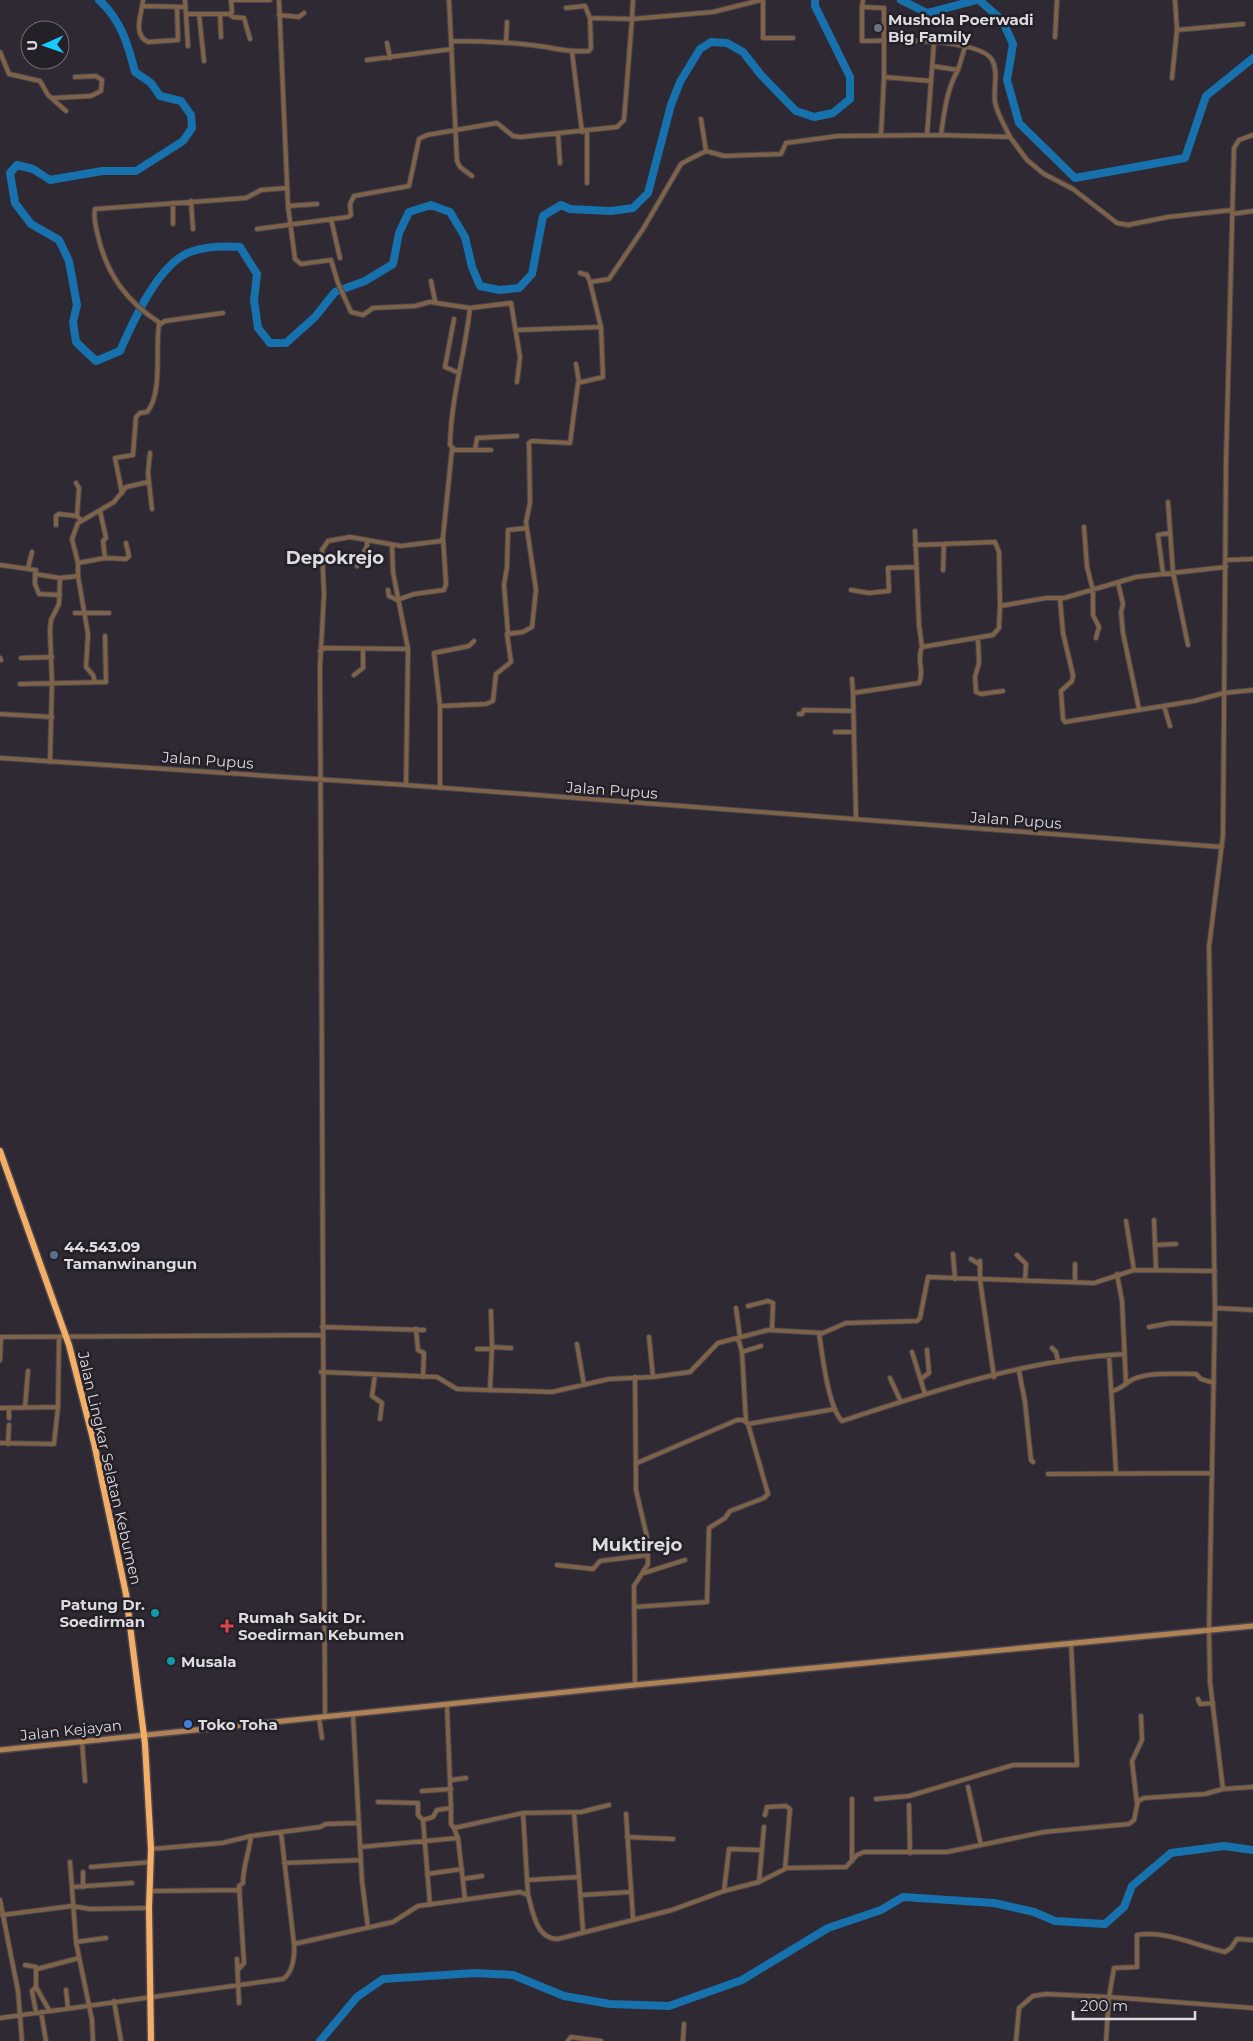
<svg xmlns="http://www.w3.org/2000/svg" width="1253" height="2041" font-family="Montserrat,sans-serif">
<style>
.lines{fill:none;stroke-linecap:round;stroke-linejoin:round}
.river{stroke:#1671ac;stroke-width:8}
.street-casing{stroke:#4a454e;stroke-width:6}
.secondary-casing{stroke:#4a454e;stroke-width:8}
.highway-casing{stroke:#4a454e;stroke-width:9}
.street{stroke:#7f6348;stroke-width:4}
.secondary{stroke:#af8255;stroke-width:5}
.highway{stroke:#f4af66;stroke-width:6}
.worship-dot{fill:#6b7280;stroke:#242028;stroke-width:2}
.service-dot{fill:#5c6f8a;stroke:#242028;stroke-width:2}
.culture-dot{fill:#0f9aa8;stroke:#242028;stroke-width:2}
.health-dot{fill:#e0444e;stroke:#242028;stroke-width:2}
.shop-dot{fill:#3f7fe0;stroke:#242028;stroke-width:2}
.labels{text-anchor:middle;dominant-baseline:central;stroke-width:5;stroke-linejoin:round;paint-order:stroke}
.poi-label{font-size:15px;font-weight:bold;fill:#dedbe0;stroke:#242028;text-anchor:start}
.street-label{font-size:15px;fill:#dedbe0;stroke:#242028}
.quarter-label{font-size:18px;font-weight:bold;fill:#dedbe0;stroke:#242028}
</style>
<rect width="100%" height="100%" fill="#2e2932"/>
<g class="lines">
<path class="river" d="M99 0C121 20 128 44 135 72L151 83 160 96 181 101 191 115 192 128 183 141 136 171H102L50 180 33 169 17 165 10 173 15 203 31 224 59 240 69 261 77 305 73 322 76 342 96 361 120 351C133 322 158 264 190 252 206 246 224 246 240 247L257 274 254 300 258 328 270 343H286L315 317 335 292 365 281 393 264 399 233 409 212 431 205 450 212 465 237 472 267 480 286 499 290 519 288 532 274 543 216 561 205 570 209 611 211 633 208 648 193 671 105 680 82 700 49 711 42 727 43 743 52 761 75 796 111 814 117 833 113 850 99V77L815 6V0
M901 0 927 13 977 0
M979 0 1002 20 1013 44 1007 80 1019 123 1075 178 1185 158 1206 96 1253 58
M320 2041 357 1997 383 1979 475 1973 513 1975 564 1996 610 2004 669 2006 742 1980 828 1928 881 1910 903 1897 994 1903 1034 1912 1055 1921 1105 1924 1124 1907 1132 1886 1171 1853 1224 1846 1253 1850"/>
<defs>
<path id="street" d="M143 0C142 14 132 34 148 42L178 40 177 7
M185 0 188 46
M279 0 288 206 295 259 301 264 331 260 338 283 351 312 363 315 373 308 415 306 430 302 470 308 511 303 520 357 517 382
M449 0 457 161 460 167 472 176
M763 0V38H793
M863 0 862 7 884 8V77L881 135
M143 6 185 7
M862 7V41C887 40 980 38 992 60 999 72 993 89 995 102 997 114 1005 126 1010 137
M566 8 585 6 590 18
M186 14H229L232 12 231 0H270
M199 14 204 61
M229 14 233 17 244 18 250 39
M220 15 221 37
M279 15 299 17 304 13
M1177 30 1243 24
M1055 37 1057 0
M452 41C479 41 505 42 531 45 553 47 566 53 589 51L591 48 590 18 632 19 633 0
M506 42 507 22
M387 43 390 58
M0 52 9 74 40 81 48 95 66 111
M572 52 582 132
M367 60 452 49
M932 66 958 70 965 47
M884 77 931 81
M1172 78 1177 30 1175 0
M52 98 91 96 101 91 102 80 96 76 75 77
M701 119 706 151
M587 130V183
M558 133 560 163
M927 135 934 42
M941 135C944 113 947 88 958 70
M191 201 193 229
M173 203V224
M288 206 317 204
M1232 214 1253 211
M331 219 340 258
M257 229 348 217 351 215 350 204 354 196 409 186 419 139 427 135 497 123 513 136 521 137 617 127 624 120 632 19 713 12 761 0
M580 273 587 275 590 282 609 279 643 229 681 164 688 160 706 151 724 156 781 154 786 143 838 136 941 135 1010 137 1027 160 1044 174 1073 189 1117 223 1128 225 1168 217 1232 210
M431 281 435 301
M470 308C465 354 451 398 450 445L455 450H491
M454 319 445 367 459 373
M160 323C127 302 107 275 98 236 96 228 93 217 95 209L246 198 261 190 287 188
M517 330 601 327
M576 364 579 382
M475 450 477 438 517 436
M150 453 148 473 152 509
M76 483 79 488 77 516
M122 493 115 458 133 455 136 417 140 413 147 412C163 393 155 350 159 325L165 321 223 313
M1168 502 1173 572 1188 645
M100 511 106 538 103 541 105 558
M56 525V516L59 514 77 516 81 520
M1084 527 1087 567 1093 590V615L1099 627 1096 638
M915 531 919 625 922 647
M944 544 995 542 999 552 1000 606
M392 545 393 572 408 649 406 785
M915 545 944 544 943 570
M1227 560 1253 559
M78 563 105 558 126 559 129 556 126 543
M0 565 36 570
M357 566 367 546V540
M28 568 32 552
M1163 573 1158 535 1170 533
M78 576 88 634 86 667 93 675 95 682
M1118 583 1123 604 1121 612 1123 633 1139 709
M388 590 389 596 397 600 414 594 444 590 446 584 443 537
M851 590 869 593 889 591 888 568 916 567
M60 595 39 594 35 584V574L60 578 78 576V563L72 539 78 523 114 502 126 487 148 482
M1060 599 1063 633 1073 675 1072 681 1061 691 1063 719 1065 722 1194 701 1224 693 1253 690
M75 613H109
M508 633 504 585 507 567 508 530 527 528
M978 638 979 663 975 677 976 692 981 694 1003 691
M320 651 325 648 408 649
M0 658 1 660
M21 658 52 657
M354 675 363 668V650
M852 679 853 693
M20 684 106 682 105 636
M440 706 486 704 493 701 496 674 511 662 507 634 523 632 532 627 536 590 526 522 530 503 529 443 532 441 570 443 578 383 603 377 601 327 590 282
M1164 706 1170 726
M0 714 52 717
M799 714H802L804 710 853 711
M835 732H853
M0 758 406 785 1222 847
M50 762 52 683 50 630 51 620 59 604 60 578
M440 788V706L434 653 469 646 474 641
M856 819 853 693 919 683C925 672 916 659 922 647L993 635 999 628 1000 606 1046 598H1064L1136 577 1226 567
M1154 1220 1156 1269
M1126 1221 1134 1270
M1155 1245 1176 1244
M953 1254 955 1279
M1017 1255 1026 1264 1025 1281
M971 1259 979 1264
M980 1261V1280L994 1377
M1075 1264V1282
M1117 1274 1122 1301 1126 1384
M748 1306 768 1301 773 1303 772 1329
M736 1308 740 1337
M1215 1308 1253 1310
M322 1327 424 1330
M1149 1327 1171 1323 1215 1324
M416 1329 418 1350 424 1353 423 1377
M819 1333C822 1353 828 1407 842 1421 933 1391 1028 1359 1124 1354
M0 1337 322 1335
M649 1337 653 1377
M738 1338 742 1352 761 1346
M577 1344 584 1385
M492 1347 511 1348
M1052 1348 1056 1352 1058 1361
M477 1349H492
M742 1352 746 1422
M912 1352 925 1394
M1109 1355 1116 1472
M0 1360 1 1337
M1019 1371 1025 1402 1031 1460 1033 1462
M321 1372 437 1377 457 1389 552 1392 609 1379 653 1377 690 1372 718 1343 768 1330 823 1333 846 1323 917 1321 920 1318 928 1277 1094 1283 1134 1270 1215 1271
M375 1375 372 1396 382 1403 380 1419
M890 1378 901 1402
M921 1379 929 1373 927 1350
M490 1391 492 1347 491 1311
M1112 1391C1122 1389 1127 1381 1136 1378 1153 1372 1178 1374 1196 1374L1201 1379 1214 1383
M25 1407 28 1371
M0 1408 58 1407
M9 1408V1418
M748 1424 835 1409
M0 1443 54 1444 58 1407 59 1338
M8 1444 9 1425
M1048 1474 1211 1473
M557 1565 593 1569 600 1561 648 1555
M644 1573 685 1560
M634 1607 707 1602 709 1528 725 1518 730 1511 764 1498 768 1494 748 1424 743 1420H737L637 1463
M635 1685 634 1586 648 1564 647 1537 636 1490 635 1377
M1198 1699 1200 1704 1213 1703
M447 1706 451 1808
M353 1715 362 1881 368 1928
M325 1717 320 667 324 594 322 550 328 541 350 537 401 546 441 541 443 537 452 449
M319 1718 322 1738
M82 1741 85 1781
M451 1780 466 1778
M968 1787 981 1845
M1223 1789 1210 1682 1209 1630 1215 1308 1209 947 1223 835 1226 463 1234 148 1239 140 1253 135
M422 1791 451 1789
M852 1799V1861
M876 1799 909 1796 1013 1765H1077L1071 1643
M378 1802 418 1803V1815L423 1820 430 1905
M1137 1804 1132 1761 1142 1740 1141 1716
M909 1805 910 1853
M523 1813 528 1895
M626 1814 633 1919
M765 1815 767 1807 786 1806 790 1809 785 1869
M423 1820 433 1817 437 1810 451 1808V1824L454 1828
M281 1832 294 1944
M627 1837 673 1839
M360 1847 458 1838
M151 1849 222 1843 251 1836 320 1827 326 1824 359 1823
M70 1862 76 1942 92 2020 93 2041
M284 1863 361 1860
M91 1867 152 1862
M83 1872V1887
M427 1874 462 1869
M579 1877 583 1931
M463 1879 482 1876
M528 1880 579 1877 574 1812
M759 1882 764 1827
M72 1887 132 1883
M151 1891 240 1890
M724 1891 729 1849 760 1850
M581 1895 630 1892
M465 1899 458 1838 454 1828 523 1813 581 1812 609 1805
M0 1900 18 1991 22 2041
M2 1915 72 1906 90 1909 149 1908
M76 1942 106 1938
M237 1959 239 2003
M25 1965 36 1967V1987L49 2010
M37 1969 79 1958
M238 1970 244 1963 239 1886 243 1883C243 1866 249 1853 251 1836
M66 1990 68 2008
M114 2001 121 2041
M36 2012 32 1991 36 1987
M41 2012 46 2041
M0 2018 283 1979C293 1973 295 1955 294 1944L393 1922 418 1906 520 1892 528 1895C533 1912 536 1939 558 1939L672 1910 724 1891 759 1882 787 1868 846 1867 857 1855 864 1852H947L1044 1832 1129 1824 1134 1820 1138 1801 1144 1798 1205 1794 1223 1789 1253 1787
M568 2041 571 2037 601 2041
M683 2041 684 2024
M1016 2041 1019 2008 1033 1996 1046 1994 1109 1997 1114 1968 1137 1967V1935C1166 1930 1197 1946 1225 1952L1231 1948 1237 1939 1253 1940
M1106 2041 1109 1997 1253 2008"/>
<path id="secondary" d="M0 1750 635 1685 1253 1626"/>
<path id="highway" d="M0 1151 69 1345 94 1443 126 1594 145 1744 151 1849 149 1908 151 2041"/>
</defs>
<use href="#street" class="street-casing"/>
<use href="#secondary" class="secondary-casing"/>
<use href="#highway" class="highway-casing"/>
<use href="#street" class="street"/>
<use href="#secondary" class="secondary"/>
<use href="#highway" class="highway"/>
</g>
<circle class="worship-dot" cx="878" cy="28" r="5"/>
<circle class="service-dot" cx="54" cy="1255" r="5"/>
<g class="culture-dot">
<circle cx="155" cy="1613" r="5"/>
<circle cx="171" cy="1661" r="5"/>
</g>
<path class="health-dot" d="M224.5 1618.5h5v5h5v5h-5v5h-5v-5h-5v-5h5z"/>
<circle class="shop-dot" cx="188" cy="1724" r="5"/>
<g class="labels">
<g class="poi-label">
<text x="888" y="19">Mushola Poerwadi<tspan x="888" dy="17">Big Family</tspan></text>
<text x="64" y="1246">44.543.09<tspan x="64" dy="17">Tamanwinangun</tspan></text>
<text x="145" y="1604" text-anchor="end">Patung Dr.<tspan x="145" dy="17">Soedirman</tspan></text>
<text x="238" y="1617">Rumah Sakit Dr.<tspan x="238" dy="17">Soedirman Kebumen</tspan></text>
<text x="181" y="1661">Musala</text>
<text x="198" y="1724">Toko Toha</text>
</g>
<g class="street-label">
<text transform="translate(208 760) rotate(4)">Jalan Pupus</text>
<text transform="translate(612 790) rotate(4)">Jalan Pupus</text>
<text transform="translate(1016 820) rotate(4)">Jalan Pupus</text>
<text transform="translate(110 1468) rotate(77)">Jalan Lingkar Selatan Kebumen</text>
<text transform="translate(71 1730) rotate(-6)">Jalan Kejayan</text>
</g>
<g class="quarter-label">
<text x="335" y="558">Depokrejo</text>
<text x="637" y="1545">Muktirejo</text>
</g>
</g>
<g transform="translate(45 45) rotate(268)"><circle r="24" fill="#242028" stroke="#6e6b72"/>
<path d="M0-4L9 19L0 12L-9 19Z" fill="#1bcafc"/>
<text y="-8" font-size="14" font-weight="bold" text-anchor="middle" fill="#dedbe0">U</text>
</g>
<path d="M1073 2011v8h122v-8" fill="none" stroke="#dedbe0" stroke-width="2.5"/>
<text x="1080" y="2011" font-size="15" fill="#dedbe0" stroke="#242028" stroke-width="4" paint-order="stroke">200 m</text>
</svg>
